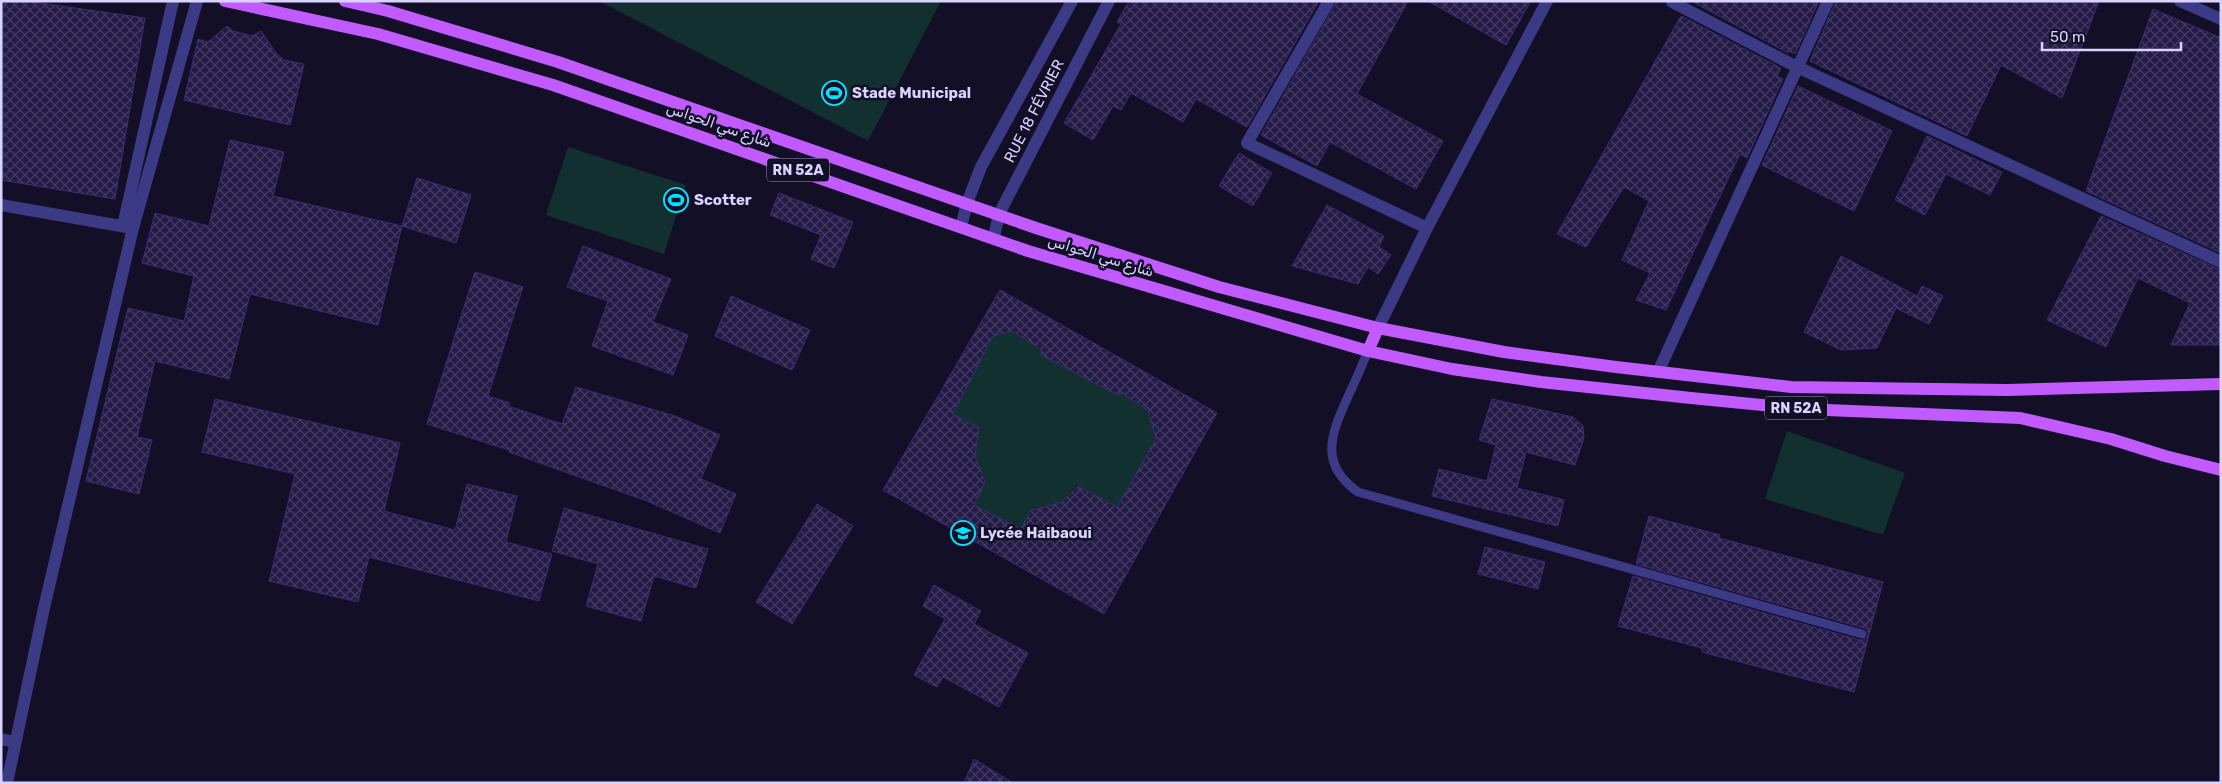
<svg xmlns="http://www.w3.org/2000/svg" width="2222" height="784" font-family="Rubik,'Noto Sans Arabic',sans-serif">
<style>
.green{fill:#12302f}
.building{fill:url(#building-cross-hatch);stroke:#3b2d73;fill-rule:evenodd}
.lines{fill:none;stroke-linecap:round;stroke-linejoin:round}
.service{stroke:#3d3a85;stroke-width:9}
.minor{stroke:#3d3a85;stroke-width:12}
.tertiary{stroke:#3d3a85;stroke-width:12}
.primary{stroke:#c25bff;stroke-width:12}
.labels{text-anchor:middle;dominant-baseline:central;stroke-width:5;stroke-linejoin:round;paint-order:stroke}
.shield{fill:#130f26;stroke:#9e99be;stroke-width:1}
.shield-label{font-size:14px;font-weight:bold;fill:#d9d4ff}
.poi-label{font-size:15px;font-weight:bold;fill:#d9d4ff;stroke:#130f26;text-anchor:start}
.street-label{font-size:15px;fill:#d9d4ff;stroke:#130f26}
</style>
<defs>
<pattern id="building-cross-hatch" width="8" height="8" patternUnits="userSpaceOnUse" patternTransform="scale(1.25)"><rect width="8" height="8" fill="#241b47"/><path d="M0 0l8 8M0 8l8-8" fill="none" stroke="#433b63"/></pattern>
</defs>
<rect width="100%" height="100%" fill="#130f26"/>
<path class="green" d="M599 1H941L868 141Z
M568 147 686 185 664 254 546 215Z
M1012 331 1042 350 1041 355 1118 395 1120 392 1148 410 1156 439 1117 507 1077 485 1062 502 1021 529 974 505 985 482 975 456 979 428 953 414 993 336Z
M1787 431 1905 473 1883 535 1765 499Z"/>
<path class="building" d="M1 1H26L145 18 115 199 1 180Z
M1129 1H1319L1247 127 1196 99 1183 122 1131 93 1121 110 1113 106 1093 140 1064 123 1121 24 1117 22Z
M1337 1H1408L1357 94 1443 141 1416 189 1330 142 1317 166 1261 135Z
M1428 1H1531L1506 45Z
M1691 1H1819L1795 54 1789 51 1788 53Z
M1836 1H2099L2062 98 2001 65 1967 136 1810 61Z
M2153 9 2221 38V253L2086 191Z
M1681 16 1781 68 1777 76 1783 79 1747 158 1740 154 1666 310 1636 300 1650 273 1622 260 1649 201 1624 187 1586 247 1557 234Z
M227 26 233 31 252 36 261 31 276 53 284 60 304 64 290 125 184 100 198 39 208 42Z
M1798 86 1892 131 1854 211 1762 165Z
M1927 136 2002 172 1990 195 1946 174 1925 215 1895 200Z
M230 140 284 152 273 196 402 226 378 325 250 294 229 379 155 361 137 437 152 440 139 494 86 481 128 308 184 321 194 276 142 263 155 213 209 226Z
M1239 153 1272 173 1253 206 1219 186Z
M417 178 471 195 456 243 402 226Z
M779 193 853 222 834 268 811 259 821 235 770 215Z
M1327 205 1384 236 1379 247 1391 255 1378 274 1368 267 1358 284 1292 266Z
M2101 216 2221 270V345H2171L2190 303 2138 278 2106 347 2047 320Z
M583 246 671 279 653 322 688 335 673 375 592 346 608 301 567 287Z
M1841 256 1917 296 1922 286 1943 296 1929 324 1896 308 1877 348 1841 350 1804 332Z
M475 272 523 287 488 396 510 403 508 406 562 424 576 387 675 416 720 435 701 479 736 494 720 533 647 501 509 452V450L427 424Z
M1000 290 1217 413 1104 614 883 490ZM1012 331 1042 350 1041 355 1118 395 1120 392 1148 410 1156 439 1117 507 1078 486 1062 502 1030 511 1021 529 974 505 985 482 975 456 979 428 953 414 993 336Z
M731 296 810 330 792 370 715 336Z
M215 399 400 443 384 511 455 530 467 484 517 496 506 542 552 554 539 601 369 557 358 602 269 581 295 474 202 452Z
M1492 399 1573 417 1583 426 1584 438 1575 465 1526 452 1517 488 1564 500 1558 526 1432 496 1439 469 1487 481 1496 445 1479 440Z
M817 504 853 526 792 624 756 602Z
M564 508 708 549 696 588 654 576 641 621 586 606 598 564 552 551Z
M1649 516 1720 535 1719 538 1883 582 1854 692 1702 652V648L1618 626 1633 576 1860 640H1864L1868 636V632L1864 628 1636 564Z
M1485 547 1545 562 1538 589 1478 574Z
M934 585 981 611 974 624 1028 653 999 707 943 677 937 687 914 675 945 619 923 606Z
M974 759 1013 783H964Z"/>
<g class="lines">
<path class="service" d="M1368 351C1361 368 1354 384 1346 401 1330 437 1320 465 1358 492L1862 634"/>
<path class="minor" d="M1329 1 1247 143 1427 228
M2180 1 2221 19
M1672 2 1797 67 2221 262
M1 205 132 228
M123 226 173 1
M1378 328 1427 228 1547 1
M1658 372 1828 1
M1 739 15 742
M7 783 44 608 133 228 197 1"/>
<path class="tertiary" d="M961 227 967 203 981 167 1072 1
M994 237 999 214 1109 1"/>
<path class="primary" d="M225 1 378 34 553 85 1028 251 1368 351 1452 369 1541 382 1691 398 1803 409 2020 418 2111 439 2165 456 2221 470
M345 1 388 11 558 62 1036 228 1219 287 1378 328 1504 352 1616 367 1791 387 2007 390 2221 384
M1368 351 1378 328"/>
</g>
<defs>
<symbol id="stadium-ring" viewBox="-11 -11 22 22"><circle r="9.5" fill="#130f26" stroke="#00e5ff" stroke-width="1.5"/><path d="M0-5a6.5 5 0 1 0 0 10a6.5 5 0 1 0 0-10ZM-3.5-1.8h7v3.6h-7Z" fill="#00e5ff"/></symbol>
<symbol id="university-ring" viewBox="-11 -11 22 22"><circle r="9.5" fill="#130f26" stroke="#00e5ff" stroke-width="1.5"/><path d="M0-5L7-2L0 1L-7-2ZM-4 1L0 2.5L4 1V4Q0 6-4 4Z" fill="#00e5ff"/></symbol>
</defs>
<g fill-rule="evenodd">
<use href="#stadium-ring" x="820" y="79" width="28" height="28"/>
<use href="#stadium-ring" x="662" y="186" width="28" height="28"/>
<use href="#university-ring" x="949" y="519" width="28" height="28"/>
</g>
<g class="labels">
<g class="shield">
<rect x="767" y="158.5" width="62" height="23" rx="4"/>
<rect x="1765" y="396.5" width="62" height="23" rx="4"/>
</g>
<g class="shield-label">
<text x="798" y="170">RN 52A</text>
<text x="1796" y="408">RN 52A</text>
</g>
<g class="poi-label">
<text x="852" y="93">Stade Municipal</text>
<text x="694" y="200">Scotter</text>
<text x="980" y="533">Lycée Haibaoui</text>
</g>
<g class="street-label">
<text transform="translate(1034 111) rotate(-63)">RUE 18 FÉVRIER</text>
<text transform="translate(719 125) rotate(19)">شارع سي الحواس</text>
<text transform="translate(1101 256) rotate(17)">شارع سي الحواس</text>
</g>
</g>
<rect width="2222" height="784" fill="none" stroke="#d9d4ff" stroke-width="5"/>
<path d="M2042 42v8h139v-8" fill="none" stroke="#d9d4ff" stroke-width="2.5"/>
<text x="2050" y="42" font-size="15" fill="#d9d4ff" stroke="#130f26" stroke-width="4" paint-order="stroke">50 m</text>
</svg>
